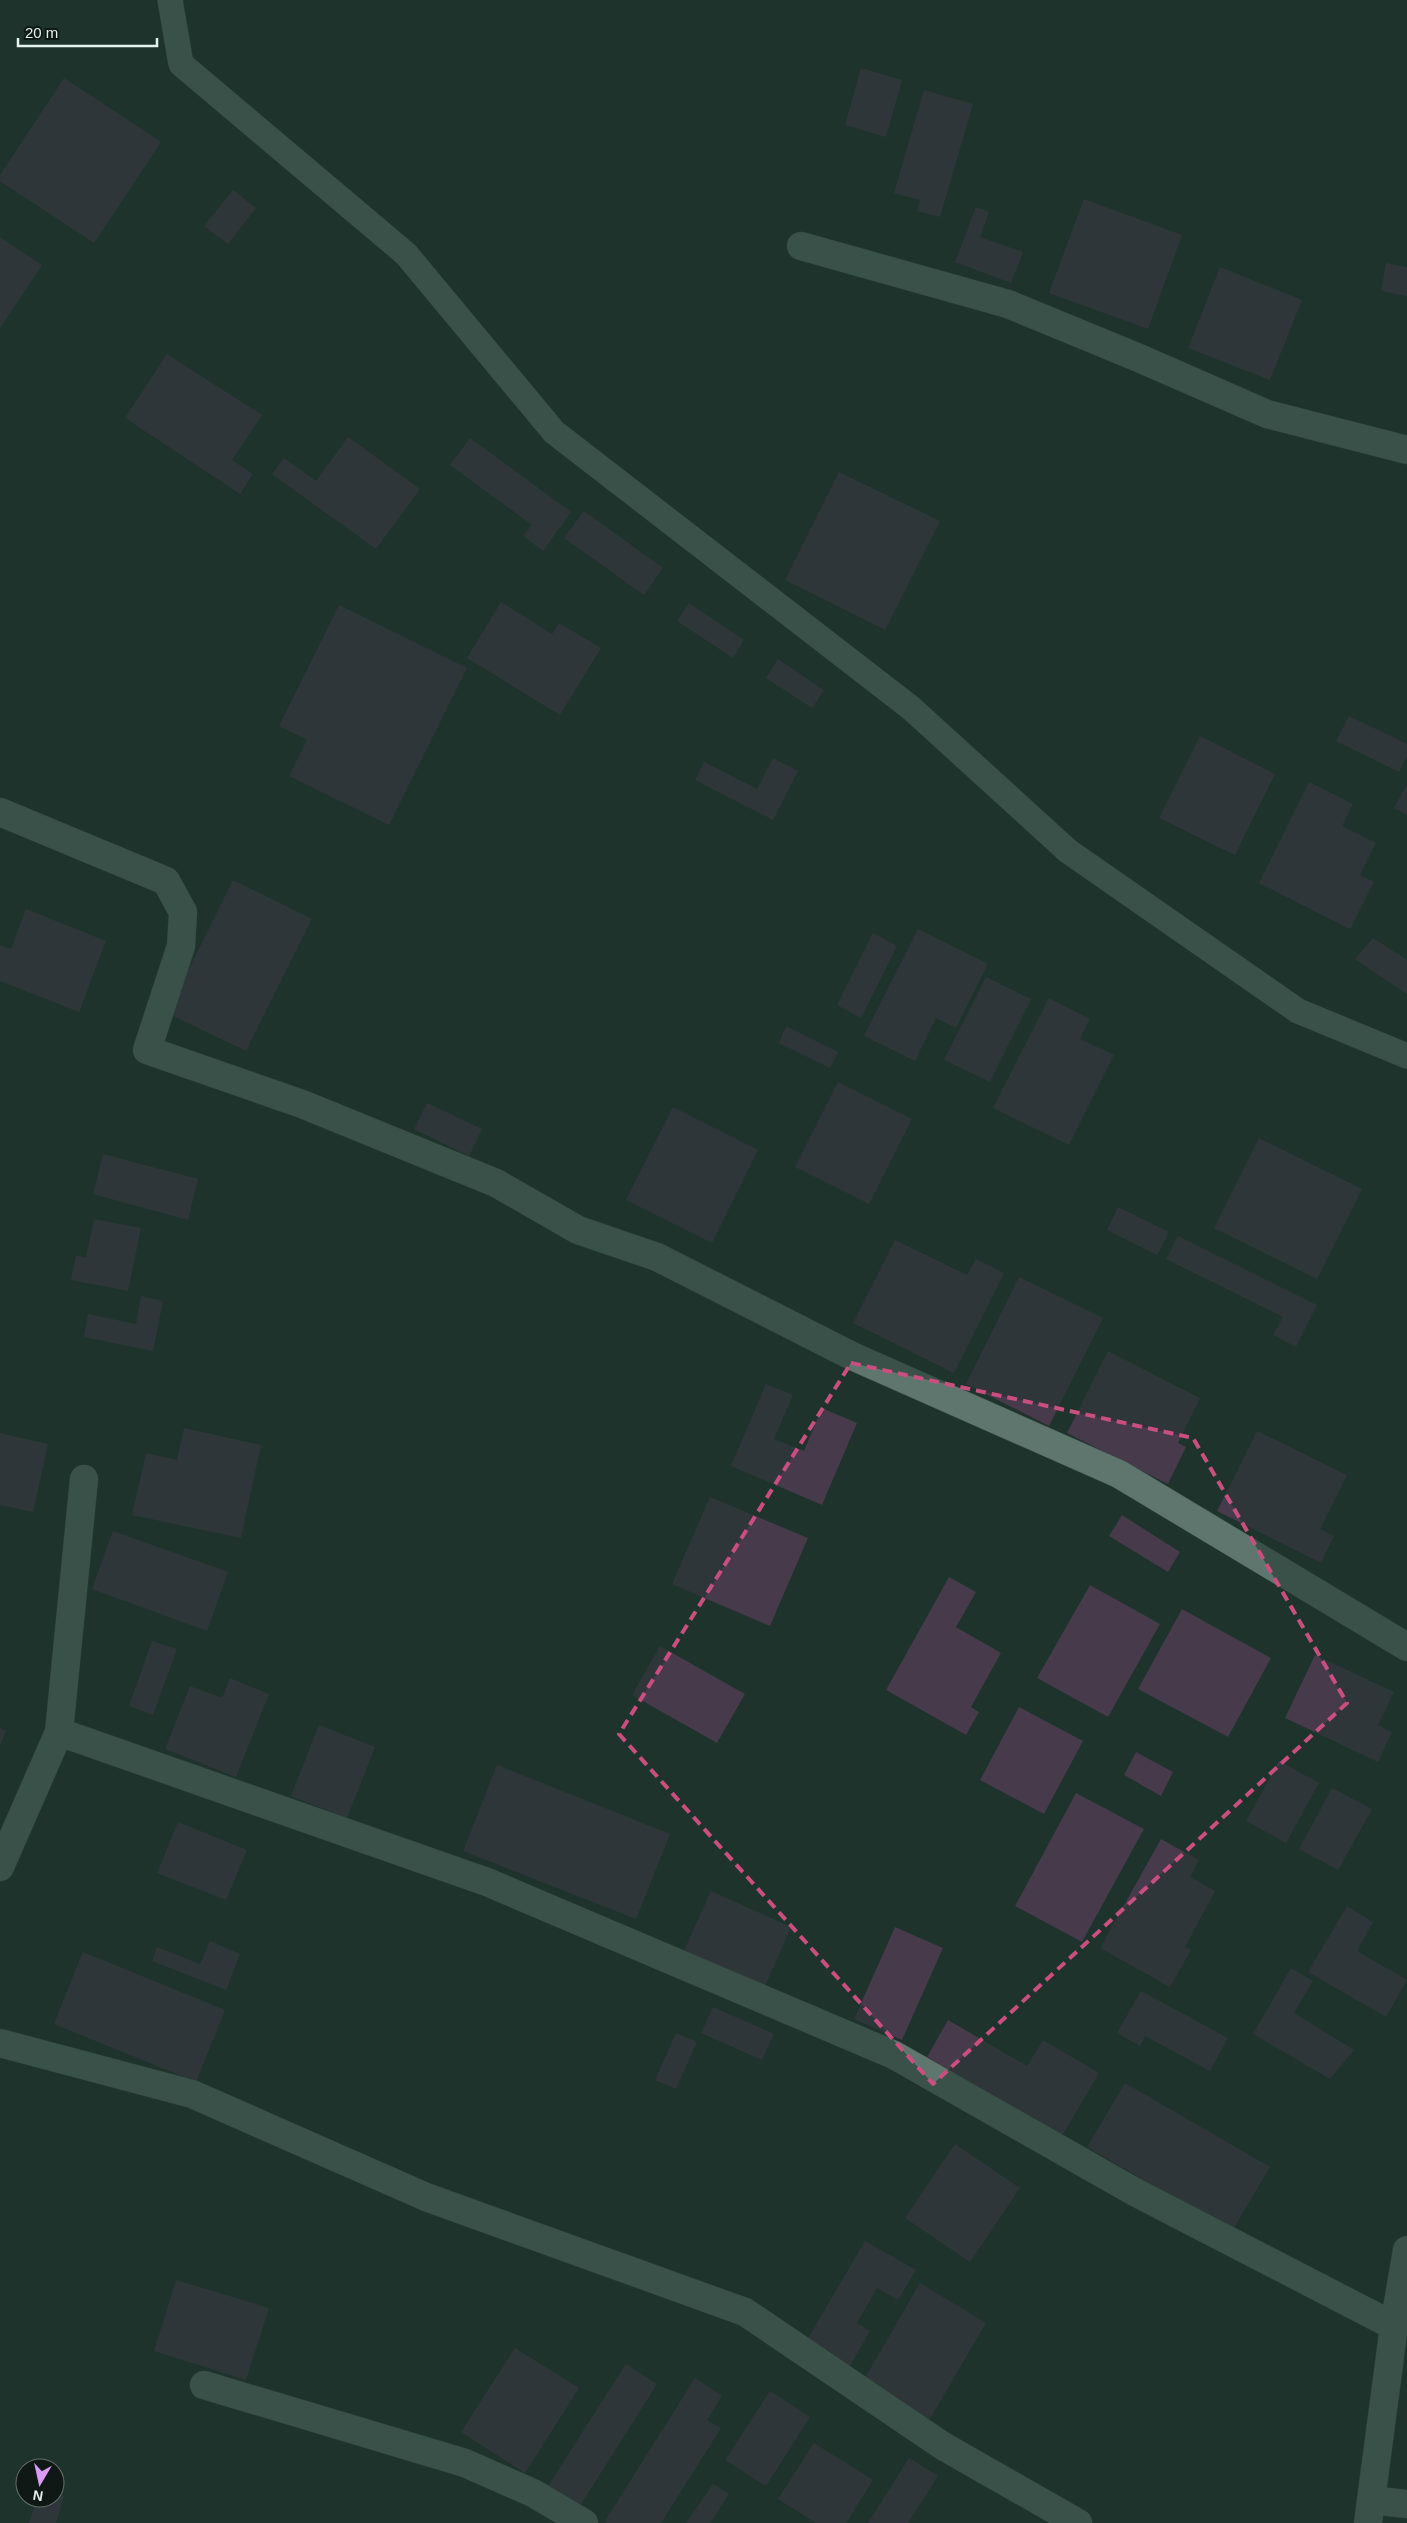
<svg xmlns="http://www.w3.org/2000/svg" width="1407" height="2523" font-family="Arial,sans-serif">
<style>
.building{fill:#463a4b}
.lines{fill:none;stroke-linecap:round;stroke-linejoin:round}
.lane-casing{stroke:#3b4e48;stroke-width:26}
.street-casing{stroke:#3b4e48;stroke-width:29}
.lane{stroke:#5e766d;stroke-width:25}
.street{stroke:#5e766d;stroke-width:28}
.marked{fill:none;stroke:#ca4e7f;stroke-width:4;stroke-dasharray:10 6;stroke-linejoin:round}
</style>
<rect width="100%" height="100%" fill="#1d332b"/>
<path class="building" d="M861 68 902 80 886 137 845 125Z
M64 78 161 142 94 243 0 181V175Z
M924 90 973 104 940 217 917 211 920 200 894 193Z
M233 190 256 208 228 244 204 226Z
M1084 199 1182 235 1148 329 1049 293Z
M976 207 989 212 980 237 1023 252 1011 283 955 262Z
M0 237 42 265 0 328Z
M1386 263 1407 267V296L1381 291Z
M1220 267 1302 300 1270 380 1188 348Z
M167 354 262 415 232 460 253 474 240 494 125 418Z
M348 437 420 489 376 549 272 474 284 458 316 481Z
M470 438 571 512 543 551 523 536 532 525 450 465Z
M839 472 940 521 885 630 785 580Z
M584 511 663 568 644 595 564 538Z
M501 602 552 634 559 623 601 648 560 715 467 658Z
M689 603 744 640 733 658 677 621Z
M339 605 467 668 389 825 289 776 307 740 279 726Z
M778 659 824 690 812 708 766 678Z
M1349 716 1407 744V756L1399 772 1336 741Z
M1200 736 1275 774 1235 855 1159 818Z
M773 758 798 771 773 820 695 780 704 762 757 789Z
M1309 782 1353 804 1342 826 1376 843 1360 875 1374 882 1350 929 1259 883Z
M1407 784V815L1394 808Z
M233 880 312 919 246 1051 167 1013Z
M26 909 106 941 79 1012 0 981V945L11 949Z
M918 929 988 964 956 1028 936 1018 915 1061 864 1036Z
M873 933 897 946 861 1018 837 1005Z
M1373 938 1407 960V994L1355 959Z
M986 977 1031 999 990 1082 944 1060Z
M1049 998 1090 1019 1080 1039 1114 1055 1069 1145 993 1108Z
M786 1026 838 1052 830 1068 779 1043Z
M838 1082 912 1119 869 1204 795 1167Z
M427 1103 482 1129 469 1156 414 1129Z
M673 1107 758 1150 712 1243 626 1200Z
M1259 1138 1362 1189 1317 1279 1214 1228Z
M103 1154 198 1179 188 1220 93 1194Z
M1118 1207 1169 1232 1157 1255 1107 1230Z
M94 1219 141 1228 128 1291 71 1280 76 1255 86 1258Z
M1178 1236 1317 1305 1296 1347 1273 1335 1283 1317 1166 1259Z
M895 1240 967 1275 976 1259 1004 1273 954 1373 853 1323Z
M1019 1277 1103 1318 1049 1426 966 1384Z
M141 1296 163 1301 153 1351 84 1337 88 1314 136 1324Z
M1108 1351 1200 1398 1178 1443 1186 1447 1168 1484 1067 1433Z
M766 1384 793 1395 774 1439 804 1451 822 1408 857 1423 822 1505 731 1466Z
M184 1428 261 1445 241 1538 132 1515 146 1453 177 1460Z
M1257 1431 1347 1475 1320 1529 1334 1536 1321 1563 1217 1511Z
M0 1433 48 1444 33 1512 0 1505Z
M710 1497 808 1538 770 1626 672 1584Z
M1122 1515 1180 1552 1168 1572 1109 1536Z
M113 1531 228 1572 207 1631 92 1589Z
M949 1577 976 1592 956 1627 1001 1653 971 1707 979 1712 966 1735 886 1690Z
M1090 1585 1160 1624 1108 1717 1037 1678Z
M1182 1609 1271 1658 1228 1737 1138 1689Z
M152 1641 177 1649 153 1715 129 1706Z
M660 1646 745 1694 717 1743 632 1695Z
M1315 1655 1394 1692 1378 1725 1392 1732 1378 1762 1285 1718Z
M230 1678 269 1694 236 1777 165 1749 190 1686 222 1698Z
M1019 1707 1083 1741 1044 1814 980 1780Z
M319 1725 375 1747 347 1818 291 1796Z
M0 1728 6 1731 0 1745Z
M1136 1752 1173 1772 1161 1796 1124 1775Z
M1279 1761 1319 1783 1286 1843 1246 1821Z
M497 1765 670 1834 636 1919 463 1851Z
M1332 1788 1372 1809 1338 1870 1299 1849Z
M1076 1793 1144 1829 1082 1942 1015 1906Z
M178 1822 247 1850 226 1900 157 1873Z
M1161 1839 1199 1860 1190 1877 1215 1891 1185 1947 1191 1950 1170 1987 1100 1948Z
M711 1891 791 1927 762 1993 681 1957Z
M1347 1906 1373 1922 1357 1951 1407 1980 1386 2017 1308 1972Z
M895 1927 943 1948 902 2040 854 2019Z
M210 1941 240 1954 226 1990 152 1961 157 1947 200 1964Z
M83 1952 225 2010 196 2082 54 2024Z
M1291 1968 1313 1981 1294 2013 1354 2050 1330 2079 1253 2034Z
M1141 1991 1228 2038 1210 2071 1145 2036 1140 2046 1117 2033Z
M713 2007 774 2034 762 2060 701 2033Z
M948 2020 1027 2066 1043 2040 1099 2073 1062 2136 927 2057Z
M676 2033 697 2042 676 2089 655 2080Z
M1125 2083 1270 2167 1232 2231 1087 2147Z
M955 2144 1020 2188 970 2262 905 2218Z
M865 2241 916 2270 898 2300 877 2288 857 2323 870 2331 850 2366 807 2340Z
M176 2280 269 2308 246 2380 154 2351Z
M920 2283 986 2323 928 2422 862 2383Z
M515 2348 579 2388 525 2473 461 2432Z
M626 2364 657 2384 578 2509 546 2489Z
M695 2378 722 2396 707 2420 721 2428 661 2523H608L605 2521Z
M770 2391 810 2417 766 2486 725 2460Z
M814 2443 873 2480 846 2523H816L778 2499Z
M909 2458 938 2476 908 2523H868Z
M713 2484 729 2494 710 2523H686Z
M55 2493 64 2496 56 2523H29L37 2498H55Z"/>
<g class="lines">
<defs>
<path id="lane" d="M170 0 181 64 406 254 554 432 911 708 1068 851 1298 1011 1407 1056"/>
<path id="street" d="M801 246 1008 304 1139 358 1267 414 1407 450
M0 812 166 881 183 912 181 946 147 1050 302 1104 496 1183 578 1230 657 1257 852 1356 1119 1474 1407 1647
M59 1732 487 1882 894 2055 1133 2191 1394 2326
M0 1867 59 1732 84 1479
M0 2043 192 2094 426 2197 745 2312 943 2446 1078 2523
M204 2385 465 2463 533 2493 584 2523
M1371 2500 1407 2504
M1368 2523 1394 2326 1407 2250"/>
</defs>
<use href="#lane" class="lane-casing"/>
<use href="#street" class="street-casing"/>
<use href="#lane" class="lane"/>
<use href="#street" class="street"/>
</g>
<path d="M0 0H1407V2523H0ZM851 1363 1193 1438 1347 1703 933 2084 619 1734Z" fill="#1d332b" fill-opacity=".55" fill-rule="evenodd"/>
<path class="marked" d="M851 1363 1193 1438 1347 1703 933 2084 619 1734Z"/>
<g transform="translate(40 2483) rotate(189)"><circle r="24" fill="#0f1815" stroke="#646f6b"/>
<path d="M0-4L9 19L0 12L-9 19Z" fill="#da9af6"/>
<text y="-8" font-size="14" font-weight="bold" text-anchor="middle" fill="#e4f1ec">N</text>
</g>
<path d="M18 38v8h139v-8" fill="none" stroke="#e4f1ec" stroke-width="2.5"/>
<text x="25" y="38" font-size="15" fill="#e4f1ec" stroke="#0f1815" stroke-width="4" paint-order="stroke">20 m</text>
</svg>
